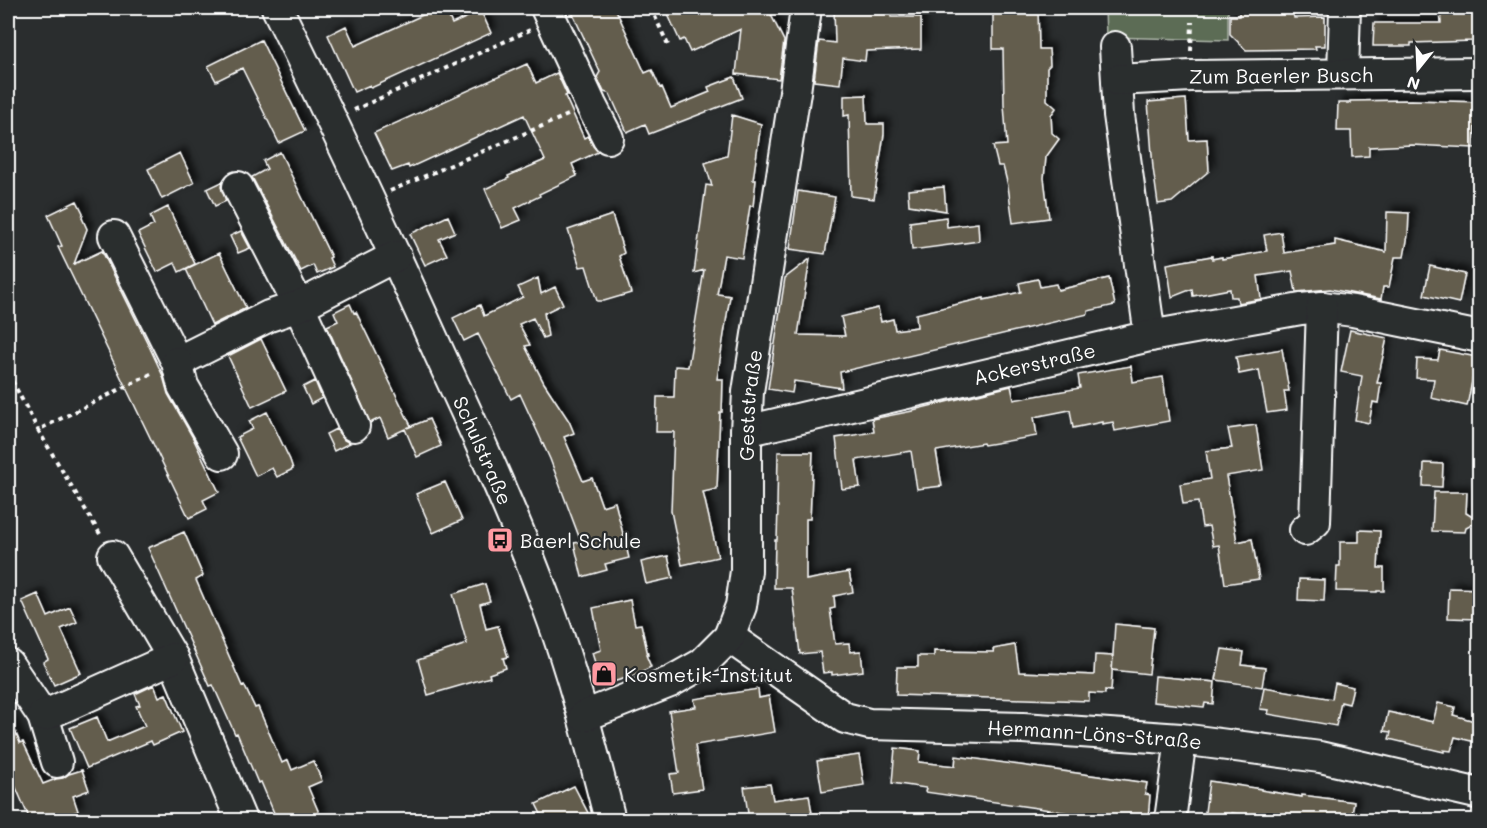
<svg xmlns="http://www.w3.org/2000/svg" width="1487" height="828" font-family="Mali,sans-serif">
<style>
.green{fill:#5c6c55;stroke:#aeb6aa;stroke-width:1.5}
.building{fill:#645d4d;stroke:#fff;stroke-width:1.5;filter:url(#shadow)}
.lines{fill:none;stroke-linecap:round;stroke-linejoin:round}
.minor-casing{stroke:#fff;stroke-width:34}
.path{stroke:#fff;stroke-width:4;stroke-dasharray:4.5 4.5;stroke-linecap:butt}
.minor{stroke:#2a2d2e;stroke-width:30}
.labels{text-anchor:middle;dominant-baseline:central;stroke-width:4.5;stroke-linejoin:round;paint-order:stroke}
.street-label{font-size:20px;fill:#fff;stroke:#2a2d2e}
.poi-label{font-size:20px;fill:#fff;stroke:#2a2d2e;text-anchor:start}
</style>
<defs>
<filter id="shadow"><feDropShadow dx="5.5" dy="-5.5" stdDeviation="3" flood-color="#0009"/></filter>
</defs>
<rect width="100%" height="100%" fill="#2a2d2e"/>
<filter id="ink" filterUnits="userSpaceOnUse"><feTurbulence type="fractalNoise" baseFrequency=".0167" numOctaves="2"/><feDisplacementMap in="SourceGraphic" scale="12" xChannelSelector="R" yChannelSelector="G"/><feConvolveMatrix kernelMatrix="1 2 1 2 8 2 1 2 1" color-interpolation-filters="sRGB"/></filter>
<g filter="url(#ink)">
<path class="green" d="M1105 8H1228V40L1106 37Z"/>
<path class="building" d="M438 8H445L452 24 481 11 491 33 371 88 370 85 354 92 328 35 346 26 355 46Z
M570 8H615L645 73 652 70 660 88 662 87 671 108 710 92 708 87 734 77 742 98 649 134 645 124 627 132 610 94 604 92 597 77 600 72Z
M665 8H788L771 15 784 41 779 79 736 74 741 29 690 52 684 39 680 41Z
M834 8H891V17H921V49L866 51 865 61 843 58 840 84 814 81 819 41 835 43Z
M1002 8H1038L1039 49H1049L1050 65 1047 68V100L1056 108 1051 115 1052 133 1059 139 1046 157 1044 178 1049 218 1013 223 1008 186 1003 166H998L993 146 1007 145 1004 105 1003 49H993V11H1002Z
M1447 8H1479V38H1474V41L1411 43V46H1373L1374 23H1441L1440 9H1447Z
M1239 10H1293L1294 18 1325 17V46H1315L1316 49 1246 50 1230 34V16H1239Z
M261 40 305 131 279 143 242 68 216 81 208 66Z
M527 64 536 83 557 73 567 95 565 96 584 138 588 136 593 146 598 152 572 164 577 176 539 194 540 196 515 208 521 220 502 228 485 189 509 178 508 176 545 160 524 115 409 168 408 165 392 171 374 133Z
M866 95 867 124H884V134L874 199 851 196 849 115 844 116V96Z
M1186 99 1189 140 1207 139 1209 171 1172 202 1158 204 1153 168 1148 102Z
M1411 100 1479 102V120H1475L1474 148 1412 145 1369 147V156L1352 157 1351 131H1337L1338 103H1350V101Z
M732 115 761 124 753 180H756L753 206H750L742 258 724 255 717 294 730 296 717 379H723L722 412H720L717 489 703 492 718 557 682 565 671 511 674 432H656L657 397H674L675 366 688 367 704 270 694 273 706 185 712 186 705 163 727 156Z
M280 152 331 257 329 258 333 267 317 274 313 265 301 271 252 177 267 169 263 161Z
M180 153 194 183 162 199 148 169Z
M222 182 221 187 226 201 215 206 207 189Z
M944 187 946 211 909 205 908 190Z
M798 191 835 197 825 254 790 249Z
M77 201 83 213 82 218 87 229 74 264 102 251 149 346 163 376 168 394 193 438 219 492 203 500 207 509 189 518 58 247 62 246 48 215Z
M168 207 195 264 179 272 175 263 157 272 138 233 154 225 150 216Z
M1387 212 1409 213 1408 235 1404 257H1395L1389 287H1383L1381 299 1330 289 1296 292 1292 271 1258 276 1261 299 1238 303 1237 297H1231L1230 289 1193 296 1192 289 1172 297 1167 264 1212 256V259L1222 257V259L1267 251 1264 235 1281 232 1284 253 1335 245V240L1386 252Z
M612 215 624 253 619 256 631 293 604 301H597L586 266 580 267 568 230Z
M448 216 455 232 439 239 447 255 425 265 410 234Z
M946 217 947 227 978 223 979 241 912 250 910 222Z
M241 231 250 248 238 253 230 236Z
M219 253 246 308 212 325 186 269Z
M810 259 798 335 845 336 841 317 878 308 881 322 893 319 895 330 917 327 916 314 984 298V300L1021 292 1019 283 1038 279 1040 287 1056 284 1058 290 1109 278 1115 305 1088 311V314L840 372 842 388 794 381 792 393 768 389 785 278Z
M1430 266 1465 274 1459 303 1424 295Z
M538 278 541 294 555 287 563 304 544 313 548 336 543 338 533 318 519 324 530 345 525 346 544 383 569 421 574 433 564 437 583 481 592 478 602 506 615 502 629 558 605 564 607 570 582 577 574 543 581 542 550 459 520 394 511 399 478 334 464 341 453 318 480 305 484 316 523 297 518 287Z
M350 304 354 313 356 312 411 426 407 428 429 419 441 446 417 457 405 429 388 437 380 418 370 423 327 326 338 321 334 312Z
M1350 330 1387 338 1377 383H1381L1378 403 1373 402 1369 423 1355 420 1362 376 1341 372Z
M261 339 286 391 252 407 228 356Z
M1282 349 1289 391H1284L1287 410 1267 413 1259 370 1239 374 1236 357Z
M1440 350 1477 357 1467 406 1431 398 1434 379 1416 378 1417 359 1438 360Z
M1131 366 1133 382 1163 377 1169 421 1115 431 1113 422 1102 424V422L1073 428 1070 410 1034 417 1037 436 984 445 983 443 936 451 942 486 917 489 911 451 856 460 860 487 842 489 836 438 874 432 872 419 913 411V410L1011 386 1014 400 1080 388 1078 375Z
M315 381 322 398 311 404 303 387Z
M267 412 290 460 293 469 277 477 272 468 256 476 237 437 253 429 249 421Z
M1256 425 1263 470 1226 476 1237 542 1252 539 1259 579 1225 584 1219 545 1213 546 1209 526 1202 527 1198 502 1183 504 1180 484 1210 479 1206 451 1232 448 1228 429Z
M336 429 344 440 350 443 334 451 326 434Z
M778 452H813L810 519H806V580L849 572 853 592 834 596 835 608 830 609 835 644 849 643 850 652 861 651 863 671 832 675V672L823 673 820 652 800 654 792 588H774L775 540H777L778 506H777Z
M1424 463 1443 464 1442 487 1423 486Z
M445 482 462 520 433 533 416 494Z
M1434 492H1467L1466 513 1479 521 1466 528 1465 532 1432 531Z
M1359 530 1380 531 1378 568H1384V591H1377V592L1336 591 1337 566H1340V542H1359Z
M184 532 203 576 196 580 242 686 244 685 255 708 258 707 282 763 288 760 292 770 313 761 322 781 308 787 322 820H277L261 782 258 783 237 733 235 734 213 685 210 686 148 548Z
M668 556 673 578 646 584 641 562Z
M1299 579 1325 580 1324 601 1298 600Z
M485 584 490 601 480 604 486 629 498 626 508 657 503 658 506 668 489 674 490 677 428 695 418 660 467 644 453 594Z
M1449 588 1479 589V611H1478L1477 619 1448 618Z
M38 594 48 617 70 607 77 622 61 629 81 673 54 685 43 662 48 659 22 601Z
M630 600 635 625 641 624 648 655H646L651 667 630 677 602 685 592 653 601 650 593 608Z
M1115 624 1154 628 1149 674 1112 670Z
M1015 645 1019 672 1094 675 1095 655 1113 656 1111 691 1105 690V694L1089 693V701L896 695 897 667H918V656H934V651L994 652 993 649Z
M1222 649 1244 652 1242 665 1265 668 1262 687 1216 680Z
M1155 676 1215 682 1213 704 1205 703 1204 707 1153 702Z
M1335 683 1353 687 1349 704 1341 702 1336 726 1268 714 1269 710 1260 709 1264 687 1332 699Z
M154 685 159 697 166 694 182 732 153 745 151 741 87 768 70 728 97 717 107 742 145 726 136 706 140 705 135 694Z
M758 689 759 698 769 696 775 732 695 745 702 789 673 793 670 774 679 773 669 711 696 707 694 699Z
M1438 703 1455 707 1453 715 1478 722 1477 724 1479 725V743L1455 737 1451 751 1444 750V752L1389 739 1391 732 1384 731 1388 712 1433 722Z
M8 714 20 743 23 742 43 784 56 779 63 778 69 774 82 770 89 790 73 796 78 811 56 820H30L8 769Z
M895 748 920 751 919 762 955 766 956 756 1147 783 1145 794 1150 795 1148 820H1106V819L1037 808 925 792 926 788 892 783Z
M859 755 864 785 822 792 817 761Z
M1209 781 1261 789V790L1302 797V795L1354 802 1351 820H1266V818L1232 813 1230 820H1204Z
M770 784 773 800 809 795 813 820H786L785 817 749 820 744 787Z
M574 786 588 813 572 820H544L536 804Z"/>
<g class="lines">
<defs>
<g id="minor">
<path id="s1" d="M277 8C334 123 388 239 441 357 479 439 517 522 548 607 574 676 592 749 610 820"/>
<path d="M546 8 591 105 608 138"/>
<path d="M1115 47 1119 115 1150 336"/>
<path d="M1343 74 1345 8"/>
<path id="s2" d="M1117 80 1191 76 1480 73"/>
<path d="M238 187 299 306 354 426"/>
<path d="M114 236 177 362 269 316 299 306 396 256"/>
<path d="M177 362 183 386 222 454"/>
<path id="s3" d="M746 431 1150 336 1301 309 1322 307 1353 311 1480 337"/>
<path d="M1305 530 1315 522 1322 307"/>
<path d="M113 556 173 658 241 820"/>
<path id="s4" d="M729 637 845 718 869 724 1023 728 1181 739 1320 757 1480 794"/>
<path d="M8 664 43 716 57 762"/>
<path d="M43 716 173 658"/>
<path id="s5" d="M584 716 670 682 702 664 729 637 741 606 746 571V431L748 392 795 92 806 8"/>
<path d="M1170 820 1181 739"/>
</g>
</defs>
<use href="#minor" class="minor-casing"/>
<path class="path" d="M651 8 669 47
M1191 51 1192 22
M354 110 530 30
M390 191 568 115
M8 373 38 430
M100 534 38 430 153 373"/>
<use href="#minor" class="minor"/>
</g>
</g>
<defs>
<symbol id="bus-square" viewBox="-11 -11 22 22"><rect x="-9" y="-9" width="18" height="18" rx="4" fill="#ff9aa2" stroke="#2a2d2e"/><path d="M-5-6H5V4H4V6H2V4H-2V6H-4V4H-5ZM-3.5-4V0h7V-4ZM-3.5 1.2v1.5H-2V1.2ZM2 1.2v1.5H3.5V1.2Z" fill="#111"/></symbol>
<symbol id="shop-square" viewBox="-11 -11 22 22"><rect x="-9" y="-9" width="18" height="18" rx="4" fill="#ff9aa2" stroke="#2a2d2e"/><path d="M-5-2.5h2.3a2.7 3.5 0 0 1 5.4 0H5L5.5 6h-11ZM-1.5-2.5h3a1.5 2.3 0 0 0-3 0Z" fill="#111"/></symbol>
</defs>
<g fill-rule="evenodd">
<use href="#bus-square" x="485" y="525" width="30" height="30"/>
<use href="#shop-square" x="589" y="659" width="30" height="30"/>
</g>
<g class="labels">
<g class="street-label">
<text stroke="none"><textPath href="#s2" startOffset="164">Zum Baerler Busch</textPath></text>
<text stroke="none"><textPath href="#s3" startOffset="296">Ackerstraße</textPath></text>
<text stroke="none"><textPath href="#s5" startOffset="402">Geststraße</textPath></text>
<text stroke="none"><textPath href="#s1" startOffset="488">Schulstraße</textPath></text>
<text stroke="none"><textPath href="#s4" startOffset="392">Hermann-Löns-Straße</textPath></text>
</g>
<g class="poi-label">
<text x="520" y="540">Baerl Schule</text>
<text x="624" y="674">Kosmetik-Institut</text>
</g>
</g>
<rect width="1487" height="828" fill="none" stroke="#2a2d2e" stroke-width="30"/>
<rect x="15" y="15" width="1457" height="798" fill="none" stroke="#fff" stroke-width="2" filter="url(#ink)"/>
<g transform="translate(1418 69) rotate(198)" stroke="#2a2d2e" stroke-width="4.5" paint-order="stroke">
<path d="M0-4.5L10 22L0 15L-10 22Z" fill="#ffffff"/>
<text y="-9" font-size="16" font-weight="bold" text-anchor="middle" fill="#ffffff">N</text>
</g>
</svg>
